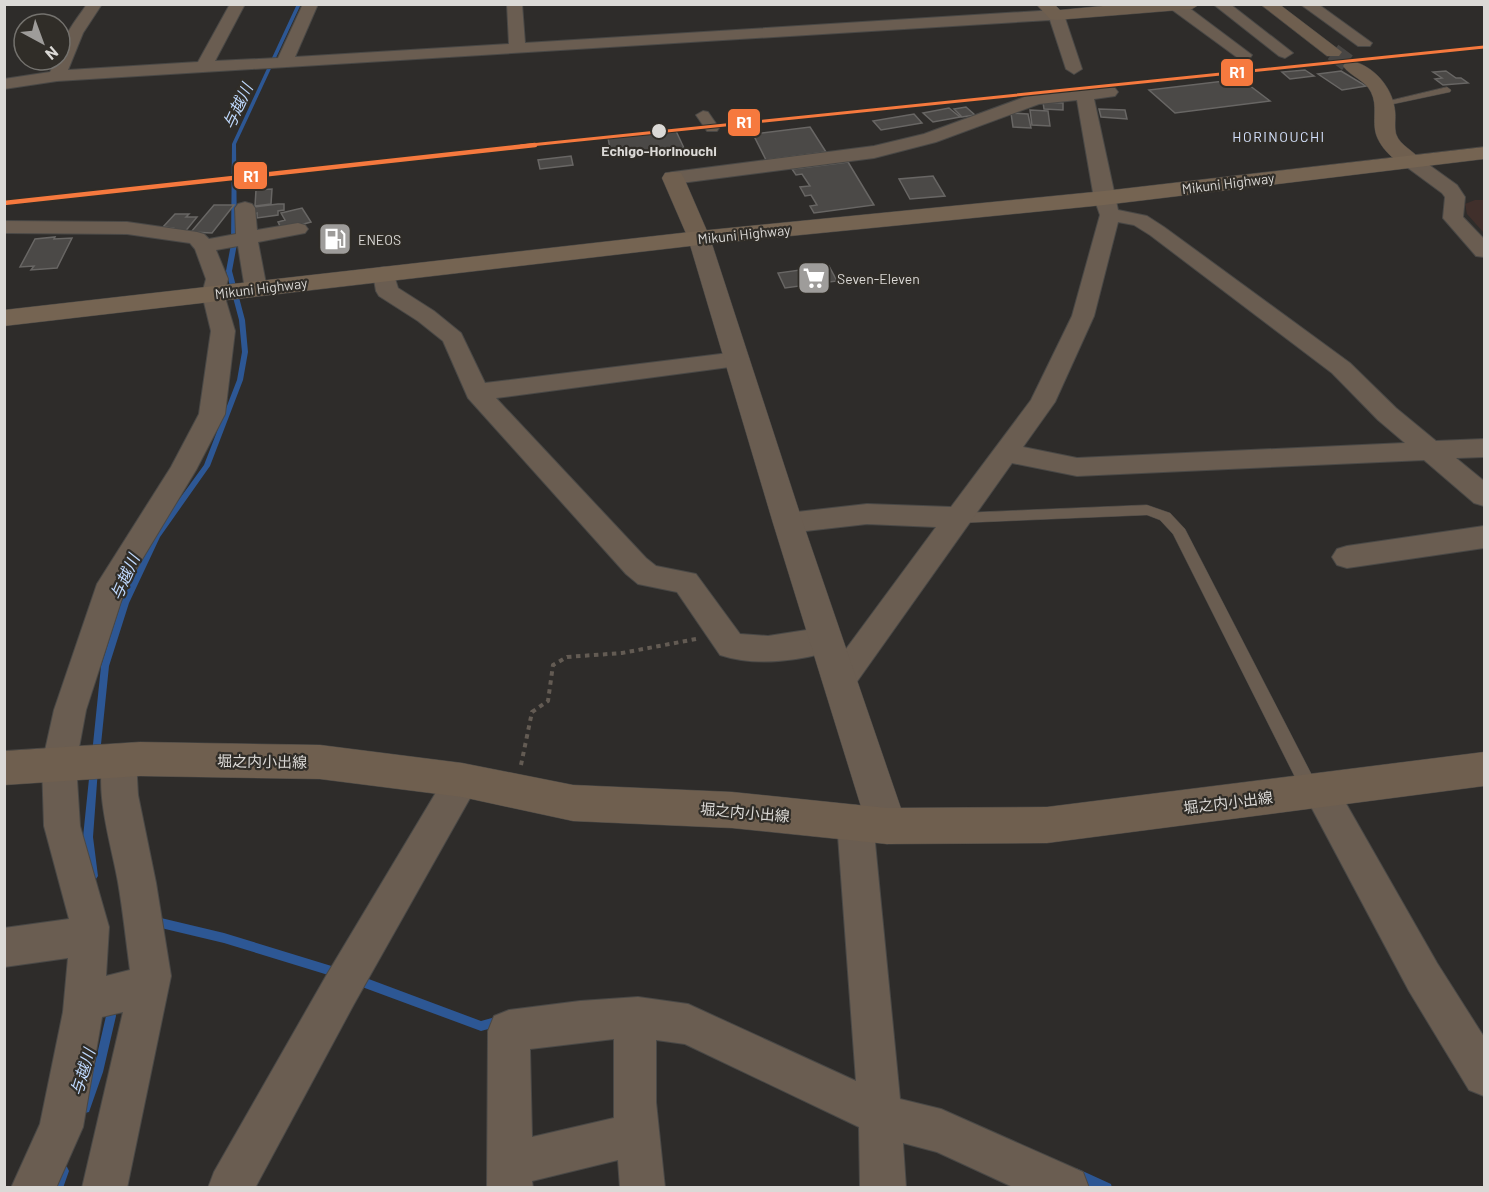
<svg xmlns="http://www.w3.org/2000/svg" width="1489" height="1192" font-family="Barlow,'Noto Sans JP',sans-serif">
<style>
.education{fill:#402f2b}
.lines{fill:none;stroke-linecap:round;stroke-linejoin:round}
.stream{fill:#2d5794;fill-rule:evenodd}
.building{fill:#4b4947;stroke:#686664;stroke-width:1.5}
.secondary-tunnel{stroke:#484644;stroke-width:18;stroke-dasharray:18 9;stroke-linecap:butt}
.service-casing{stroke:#494846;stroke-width:1}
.pedestrian-casing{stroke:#494846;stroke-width:2}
.minor-casing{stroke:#494846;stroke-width:2}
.tertiary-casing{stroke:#494846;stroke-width:1}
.secondary-casing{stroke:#494846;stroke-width:1}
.trunk-casing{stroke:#494846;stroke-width:1}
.path{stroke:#635b53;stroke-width:4;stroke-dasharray:4.5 4.5;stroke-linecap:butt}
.service{fill:#6a5d51;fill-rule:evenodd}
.pedestrian{fill:#6a5d51;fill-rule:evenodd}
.minor{fill:#6a5d51;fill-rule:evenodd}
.tertiary{fill:#6a5d51;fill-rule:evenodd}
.secondary{fill:#6f5f4f;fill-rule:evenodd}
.trunk{fill:#756452;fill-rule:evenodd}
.rail-1-far1-casing{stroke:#302d28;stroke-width:5}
.rail-1-casing{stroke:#302d28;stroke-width:8}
.rail-1-far1{stroke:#f6793e;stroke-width:3}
.rail-1{stroke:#f6793e;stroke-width:4.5}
.stop-dot{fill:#dbd9d6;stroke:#302d28;stroke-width:2}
.labels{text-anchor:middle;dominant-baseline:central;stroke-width:4.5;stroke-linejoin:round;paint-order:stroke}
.far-neighbourhood-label{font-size:14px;letter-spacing:1.5px;fill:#d5e2fd;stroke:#302d28}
.far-stop-label{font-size:14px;font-weight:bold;fill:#dbd9d6;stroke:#302d28}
.far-street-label{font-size:14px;fill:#dbd9d6;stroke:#302d28}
.far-poi-label{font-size:14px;fill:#dbd9d6;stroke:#302d28;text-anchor:start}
.street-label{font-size:15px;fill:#dbd9d6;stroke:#302d28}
.water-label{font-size:16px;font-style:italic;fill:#bed8fd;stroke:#302d28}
.line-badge{stroke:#302d28;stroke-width:2}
.badge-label{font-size:16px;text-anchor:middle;font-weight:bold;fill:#fff}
</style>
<rect width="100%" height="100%" fill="#2e2c2a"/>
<path class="education" d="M1475 200H1484V233L1467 214 1465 204Z"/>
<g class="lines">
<path class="stream" d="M297 4H301L236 144 237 244 232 271 245 320 248 352 243 380 210 466 160 537 129 603 109 666 100 754 99 757 96 758 93 757 92 754 101 666 121 603 154 534 204 465 237 380 242 352 239 320 226 271 231 244 232 144Z
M1477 4H1484V7Z
M94 765 97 766 98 769 93 837 98 876 96 879 93 880 90 879 88 876 83 837 90 769 91 766Z
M161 918 224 933 338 968 341 970 343 973 341 976 338 978 224 943 161 928 158 926 156 923 158 920Z
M358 975 481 1021 499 1016 503 1017 504 1021 503 1025 481 1031 354 984 353 980 354 976Z
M110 1002 114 1003 116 1016 103 1072 89 1112 85 1113 81 1112 80 1108 93 1072 106 1016 105 1007 106 1003Z
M63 1165 67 1167 69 1171 63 1188H52L59 1167Z
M1076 1168 1111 1184 1112 1188H1093L1072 1178 1070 1174 1072 1170Z"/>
</g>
<path class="building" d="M1305 70 1314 76 1290 79 1282 72Z
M1341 71 1366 86 1342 90 1318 74Z
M1446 71 1456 78H1461L1468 83 1443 85 1435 79 1442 78 1433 72Z
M1241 79 1270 101 1175 113 1149 90Z
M1043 102 1063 103V110L1044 109Z
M966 107 975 115 962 117 954 109Z
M949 108 960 117 933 122 923 113Z
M1099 109 1125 110 1127 119 1101 117Z
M1030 110 1048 111 1050 126 1032 125Z
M1011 113 1028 114 1031 128 1013 127Z
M914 114 922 123 881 130 873 121Z
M810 127 826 152 766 160 753 134Z
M676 131 684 148 611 154 608 138Z
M571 156 573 165 540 169 538 160Z
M848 162 874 205 814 213 810 206 817 205 811 195 805 196 800 187 810 186 802 174 796 175 792 169Z
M933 176 945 196 910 199 899 179Z
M272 189 271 204 255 206 256 190Z
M278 204H284V210L278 211V215L257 218V213L254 214V207Z
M214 205H234L212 233 191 232Z
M302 208 311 222 282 230 278 222 285 220 281 213Z
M175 214H189L186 217H197L184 233 168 232 173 228 163 227Z
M55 237 54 239 72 238 57 268 31 270 34 266 20 267 35 239Z
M829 266 837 281 785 288 778 273Z"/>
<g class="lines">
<path class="secondary-tunnel" d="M1333 52 1352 66"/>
<defs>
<path id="service" d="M1447 87 1451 90 1450 92 1384 106 1380 103Z
M1147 505 1170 513 1185 529 1317 785 1320 791 1317 797 1311 799 1305 797 1173 534 1160 520 1147 515 959 523 952 518 959 513Z"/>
<path id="pedestrian" d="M703 111 708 112 719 128 717 131H707L696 115Z"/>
<path id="minor" d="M87 4H102L83 33 68 70 198 62 230 4H245L215 61 278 58 303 4H318L295 57 509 44 507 4H522L525 43 1056 10 1064 15 1082 69 1074 74 1066 69 1050 20 57 81 4 89V79L50 72 56 60H60C60 38 75 22 87 4Z
M1170 4H1184L1252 55 1250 58H1238L1171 9Z
M1213 4H1230L1293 53 1285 58 1279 56Z
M1300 4H1318L1372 43 1370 46H1358Z
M1109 87 1115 88 1118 92 1115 96 1094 99 1118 210 1147 216 1164 227 1350 363 1396 408 1436 441 1484 439V457L1456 458 1484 481V506L1474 503 1424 460 1077 476 1012 463 851 690 840 694 829 690 824 681 829 672 936 527 867 524 788 533 778 530 774 523 778 516 788 513 867 504 951 507 1031 400 1072 316 1100 215 1094 198 1077 100 1039 104 936 142 874 158 673 184 666 182 663 178 666 174 673 172 874 146 924 134 1030 95ZM1118 222 1134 225 1150 235 1332 373 1378 420 1405 443 1077 458 1023 447 1055 402 1094 316Z
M1411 155 1418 157 1457 185 1465 197 1463 217 1484 239V257L1476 256 1443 218 1445 197 1442 193 1404 165 1402 161 1404 157Z
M245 202 252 204 255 208 257 230 298 223 305 225 308 229 305 233 258 242 267 289 264 294 256 296 248 294 245 289 238 246 216 250 228 279 224 294 235 331 225 414 196 470 126 586 86 710 76 764 80 826 109 927 106 976 130 970C126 941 123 911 118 882 112 846 91 783 107 749L119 745 131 749 136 760 138 795 156 883 171 976 127 1188H82L123 1012 102 1017 83 1127 56 1188H11L40 1124 63 1012 68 958 4 967V928L69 919 44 826 42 764 54 710 97 584 171 467 199 414 211 331 202 294 206 279 195 249 190 243 127 234 4 233V221L127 222 197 232 204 234 209 239 236 234 235 208 238 204Z
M384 267 392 269 398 288 434 311 461 333 485 383 737 352 745 354 749 359 745 364 737 366 496 398 646 558 656 566 696 574 740 634 768 636 826 627 837 631 842 640 837 649C802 661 756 667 720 655L677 592 638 584 626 574 468 398 443 341 418 321 379 296 376 291 373 274 376 269Z
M1484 526V548L1347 568 1337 565 1332 557 1337 549 1347 546Z
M462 764 474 769 479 780 474 791 354 1004 255 1188H208L214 1172 326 976 450 769Z
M1320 774 1332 779 1437 963 1484 1037V1096L1469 1090 1409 991 1308 801 1303 790 1308 779Z
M855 805 868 810 873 822 900 1099 941 1109 1083 1172 1089 1188H1015L937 1152 903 1143 906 1188H860L859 1127 685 1044 656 1040V1102L665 1188H620L618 1160 532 1181 533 1188H487L488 1031 494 1016 509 1010 580 1001 638 997 688 1004 856 1081 837 822 842 810ZM614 1039V1118L532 1137 530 1049Z"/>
<path id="tertiary" d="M699 231 707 233 710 238 803 523 907 826 901 839 887 844 873 839 867 826 773 523 688 238 691 233Z"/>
<path id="secondary" d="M1036 4H1054L1060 10 1124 4H1200L1192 9 1056 20 1050 19Z
M1260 4H1279L1342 52 1339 56H1327Z
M1352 61C1374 66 1393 88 1395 111 1396 118 1394 126 1396 134 1400 146 1415 151 1421 161L1418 165C1401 170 1381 150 1376 134 1372 120 1378 106 1371 92 1365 80 1350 76 1343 66L1346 62Z
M673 172 681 173 684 178 710 238 707 243 699 245 691 243 688 238 662 178 665 173Z
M140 742 320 745 462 763 573 785 732 792 887 808 1047 807 1484 752V786L1047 843 887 844 732 828 573 821 462 797 320 779 140 776 4 785V751Z"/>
<path id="trunk" d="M1484 147V159L1104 205 699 245 4 326V310L699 231 1104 191Z"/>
</defs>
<use href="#service" class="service-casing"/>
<use href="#pedestrian" class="pedestrian-casing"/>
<use href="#minor" class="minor-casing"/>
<use href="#tertiary" class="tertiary-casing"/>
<use href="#secondary" class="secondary-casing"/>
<use href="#trunk" class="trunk-casing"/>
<path class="path" d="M521 765 532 712 548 701 553 665 567 657 622 653 696 639"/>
<use href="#service" class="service"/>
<use href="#pedestrian" class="pedestrian"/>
<use href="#minor" class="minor"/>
<use href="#tertiary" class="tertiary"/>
<use href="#secondary" class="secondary"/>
<use href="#trunk" class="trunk"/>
<defs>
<path id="rail-1-far1" d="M521 146 1484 47"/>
<path id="rail-1" d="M4 203 535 145"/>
</defs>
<use href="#rail-1-far1" class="rail-1-far1-casing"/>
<use href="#rail-1" class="rail-1-casing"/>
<use href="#rail-1-far1" class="rail-1-far1"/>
<use href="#rail-1" class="rail-1"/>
</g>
<defs>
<symbol id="fuel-square" viewBox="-11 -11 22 22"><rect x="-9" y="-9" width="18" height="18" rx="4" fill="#9e9c9a" stroke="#302d28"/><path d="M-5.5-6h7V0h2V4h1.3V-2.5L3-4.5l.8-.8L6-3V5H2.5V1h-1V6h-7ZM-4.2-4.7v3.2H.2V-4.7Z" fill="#fff"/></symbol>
<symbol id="supermarket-square" viewBox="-11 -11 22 22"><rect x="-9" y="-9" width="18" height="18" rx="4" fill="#9e9c9a" stroke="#302d28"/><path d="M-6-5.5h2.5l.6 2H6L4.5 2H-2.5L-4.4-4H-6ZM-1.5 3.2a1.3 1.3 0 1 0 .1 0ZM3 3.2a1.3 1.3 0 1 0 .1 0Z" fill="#fff"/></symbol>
</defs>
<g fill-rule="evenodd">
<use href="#fuel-square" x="316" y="220" width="38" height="38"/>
<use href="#supermarket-square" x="795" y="259" width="38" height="38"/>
</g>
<circle class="stop-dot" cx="659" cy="131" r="8"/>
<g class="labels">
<g class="far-neighbourhood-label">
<text x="1279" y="136">HORINOUCHI</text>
</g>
<g class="far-stop-label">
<text x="659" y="150">Echigo-Horinouchi</text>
</g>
<g class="far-street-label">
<text transform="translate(1228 183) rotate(-7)">Mikuni Highway</text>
<text transform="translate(744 234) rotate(-6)">Mikuni Highway</text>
<text transform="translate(261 288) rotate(-7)">Mikuni Highway</text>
</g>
<g class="far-poi-label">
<text x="358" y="239">ENEOS</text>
<text x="837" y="278">Seven-Eleven</text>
</g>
<g class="street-label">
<text transform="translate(262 761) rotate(1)">堀之内小出線</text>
<text transform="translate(1228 802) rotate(-7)">堀之内小出線</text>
<text transform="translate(745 812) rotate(5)">堀之内小出線</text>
</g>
<g class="water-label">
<text transform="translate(237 106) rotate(-65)">与越川</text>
<text transform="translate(124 577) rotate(-66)">与越川</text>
<text transform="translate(82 1072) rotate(-73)">与越川</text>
</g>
</g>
<g class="line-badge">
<rect x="1220" y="58" width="34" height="29" rx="6" fill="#f6793e"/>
<rect x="727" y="108" width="34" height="29" rx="6" fill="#f6793e"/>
<rect x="233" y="161" width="35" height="29" rx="6" fill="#f6793e"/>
</g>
<g class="badge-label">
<text x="1237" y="78">R1</text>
<text x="744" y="128">R1</text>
<text x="251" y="182">R1</text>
</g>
<rect width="1489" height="1192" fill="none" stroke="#dbd9d6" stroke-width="12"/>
<g transform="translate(42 42) rotate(139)"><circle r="28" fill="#302d28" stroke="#74726e" stroke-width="1.5"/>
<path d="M0-4.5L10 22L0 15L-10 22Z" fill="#9e9c9a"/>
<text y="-9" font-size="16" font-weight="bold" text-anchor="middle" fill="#dbd9d6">N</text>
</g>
</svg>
